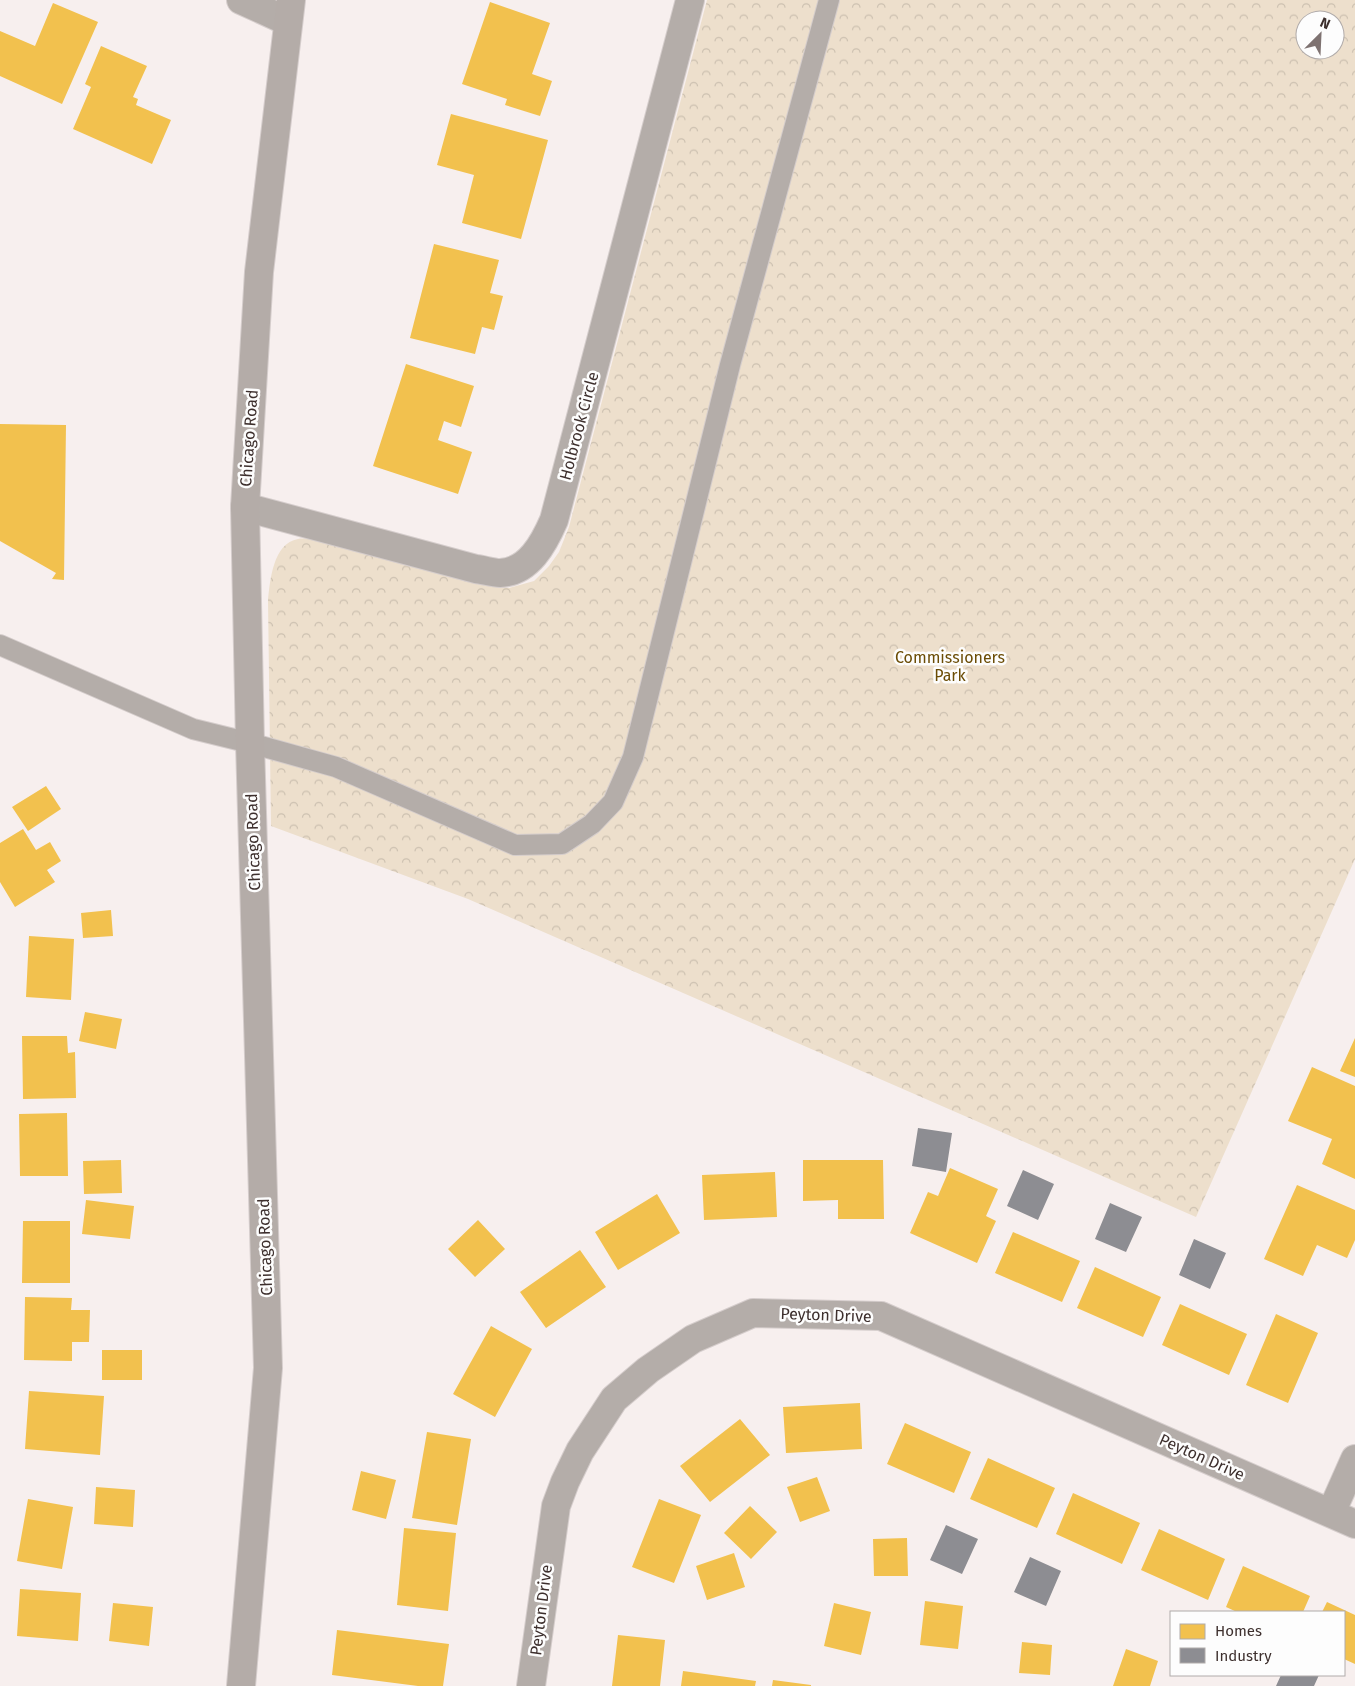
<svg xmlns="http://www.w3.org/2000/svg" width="1355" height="1686" font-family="'Fira Sans',sans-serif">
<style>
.forest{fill:url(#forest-crowns);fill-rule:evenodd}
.homes{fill:#f2c14e}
.industry{fill:#8d8d92}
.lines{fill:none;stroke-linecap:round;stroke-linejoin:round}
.lane-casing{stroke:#d5cdcc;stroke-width:22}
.street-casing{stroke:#d5cdcc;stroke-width:30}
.secondary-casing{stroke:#d5cdcc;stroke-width:30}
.lane{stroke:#b4ada9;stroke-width:20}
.street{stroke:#b4ada9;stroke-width:28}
.secondary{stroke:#b4aca8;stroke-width:28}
.labels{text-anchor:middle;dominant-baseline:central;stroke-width:5;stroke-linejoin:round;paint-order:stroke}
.street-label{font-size:16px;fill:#3d2f2d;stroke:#fdfdfd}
.park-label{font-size:16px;fill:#6b4c05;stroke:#fdfdfd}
</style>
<defs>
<pattern id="forest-crowns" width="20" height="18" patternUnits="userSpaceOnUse" patternTransform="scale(1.25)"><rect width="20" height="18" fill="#eddfcc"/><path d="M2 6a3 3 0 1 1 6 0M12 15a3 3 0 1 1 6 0" fill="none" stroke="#ccc0b0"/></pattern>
</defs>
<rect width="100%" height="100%" fill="#f7efee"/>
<path class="forest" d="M707 0H1355V859L1196 1217 468 899 271 826 268 600C270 581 273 543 298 539 302 538 307 539 310 539L473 583 509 588 534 581 549 566 559 552 569 527ZM1305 20H1335V50H1305Z"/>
<path class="homes" d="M490 2 550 23 532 74 552 81 540 116 505 105 507 99 462 84Z
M53 3 98 22 62 104 0 76V31L35 46Z
M101 46 147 66 133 97 138 99 136 105 171 120 152 164 73 129 91 87 85 84Z
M451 114 548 140 521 239 462 223 474 175 437 165Z
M434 244 499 260 490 293 503 296 494 330 482 327 475 354 410 338Z
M406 364 474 386 461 427 444 421 438 440 472 452 458 494 373 466Z
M0 424 66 425 64 580 52 579 56 573 0 541Z
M46 786 61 809 28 831 12 807Z
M23 829 36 850 50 842 61 861 47 870 55 882 15 907 0 882V843Z
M111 910 113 936 83 938 81 913Z
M29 936 74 939 71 1000 26 997Z
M85 1012 122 1019 116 1049 79 1041Z
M22 1036H67L68 1053 75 1052 76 1098 23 1099Z
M1355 1038V1077L1340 1071Z
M1312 1067 1355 1086V1179L1322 1164 1332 1139 1288 1121Z
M67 1113 68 1176H20L19 1114Z
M121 1160 122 1193 84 1194 83 1161Z
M803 1160H883L884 1219H838V1200L803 1201Z
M950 1168 998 1189 986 1216 996 1221 977 1263 910 1233 928 1192 938 1196Z
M775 1172 777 1217 704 1220 702 1175Z
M1297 1185 1355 1210V1240L1347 1258 1317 1245 1303 1276 1264 1259Z
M657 1194 680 1233 618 1270 595 1232Z
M86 1200 134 1206 130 1239 82 1234Z
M478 1220 505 1249 475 1277 448 1249Z
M23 1221H70V1283H22Z
M1013 1232 1080 1261 1062 1302 995 1273Z
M580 1250 606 1287 546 1328 520 1292Z
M1095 1267 1161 1297 1143 1337 1077 1308Z
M25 1297 72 1298 71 1310H90L89 1342H72V1361L24 1360Z
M1180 1304 1247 1334 1229 1375 1162 1345Z
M1276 1314 1318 1333 1288 1403 1246 1385Z
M491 1326 532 1349 495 1417 453 1394Z
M102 1350H142V1380H102Z
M29 1391 104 1396 100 1455 25 1449Z
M860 1403 862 1449 786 1453 783 1407Z
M740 1419 770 1455 710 1502 680 1466Z
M905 1423 971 1452 954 1493 887 1464Z
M427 1432 471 1439 457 1525 412 1518Z
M988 1458 1055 1488 1037 1528 970 1499Z
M361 1471 396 1480 386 1519 352 1510Z
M817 1477 830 1511 800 1522 787 1487Z
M96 1487 135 1490 133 1527 94 1524Z
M1073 1493 1140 1523 1122 1564 1056 1534Z
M28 1499 73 1507 62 1569 17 1561Z
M659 1499 701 1515 674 1583 632 1567Z
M750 1506 777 1532 751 1559 724 1533Z
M404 1528 456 1533 448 1611 397 1605Z
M1159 1529 1225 1559 1208 1600 1141 1570Z
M907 1538 908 1576H874L873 1539Z
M734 1553 745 1587 707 1600 696 1566Z
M1243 1566 1310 1596 1303 1612H1237L1226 1607Z
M20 1589 81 1593 78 1641 17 1636Z
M925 1601 963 1606 958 1649 920 1645Z
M1327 1602 1355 1615V1664L1344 1659V1612H1322Z
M113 1603 153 1607 149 1646 109 1641Z
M834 1603 871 1612 861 1655 824 1646Z
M337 1630 449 1644 443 1686H418L332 1675Z
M618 1635 665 1640 660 1686H612Z
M1022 1642 1052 1645 1050 1675 1019 1673Z
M1126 1649 1158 1661 1150 1686H1113Z
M683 1671 756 1681 755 1686H681Z
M773 1680 811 1685V1686H772Z"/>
<path class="industry" d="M918 1128 952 1133 946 1172 912 1166Z
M1023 1170 1054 1184 1038 1220 1007 1206Z
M1110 1203 1142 1217 1126 1252 1095 1239Z
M1194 1239 1226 1253 1210 1289 1179 1275Z
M946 1525 978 1539 962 1574 930 1560Z
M1030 1557 1061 1571 1046 1606 1014 1592Z
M1281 1675H1319L1314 1686H1276Z"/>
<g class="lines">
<defs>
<path id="lane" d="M0 645 193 729 250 743 336 767 515 845 562 844 592 824 613 802 633 757 730 365 829 0"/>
<path id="street" d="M241 0 287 21
M245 507 476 569C484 570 493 573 500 573 529 572 544 543 554 520L690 0
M1331 1513 1355 1459
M531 1686 556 1506 565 1482 580 1451 614 1399 648 1370 693 1339 753 1313 881 1316 1355 1524"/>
<path id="secondary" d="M241 1686 268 1368 250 743 245 507 259 272 291 0"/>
</defs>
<use href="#lane" class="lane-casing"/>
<use href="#street" class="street-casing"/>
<use href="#secondary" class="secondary-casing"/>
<use href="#lane" class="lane"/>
<use href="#street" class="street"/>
<use href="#secondary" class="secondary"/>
</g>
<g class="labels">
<g class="street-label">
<text transform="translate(579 426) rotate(-75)">Holbrook Circle</text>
<text transform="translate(249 438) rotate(-86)">Chicago Road</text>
<text transform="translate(253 842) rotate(-92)">Chicago Road</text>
<text transform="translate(265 1247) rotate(-92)">Chicago Road</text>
<text transform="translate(826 1315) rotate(2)">Peyton Drive</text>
<text transform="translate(1202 1457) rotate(24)">Peyton Drive</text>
<text transform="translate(541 1610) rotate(-83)">Peyton Drive</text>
</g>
<g class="park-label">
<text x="950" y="657">Commissioners<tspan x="950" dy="18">Park</tspan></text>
</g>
</g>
<rect x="1170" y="1611" width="175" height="65" fill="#fdfdfd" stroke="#b0abaa"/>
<rect x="1180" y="1624" width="25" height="15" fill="#f2c14e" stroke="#b0abaa"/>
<text x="1215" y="1636" font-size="15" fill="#3d2f2d">Homes</text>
<rect x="1180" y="1648" width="25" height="15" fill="#8d8d92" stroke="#b0abaa"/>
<text x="1215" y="1661" font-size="15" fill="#3d2f2d">Industry</text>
<g transform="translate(1320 35) rotate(24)"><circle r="24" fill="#fdfdfd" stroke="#b0abaa"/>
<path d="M0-4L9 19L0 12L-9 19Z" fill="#7e7271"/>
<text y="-8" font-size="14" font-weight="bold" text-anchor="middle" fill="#3d2f2d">N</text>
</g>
</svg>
